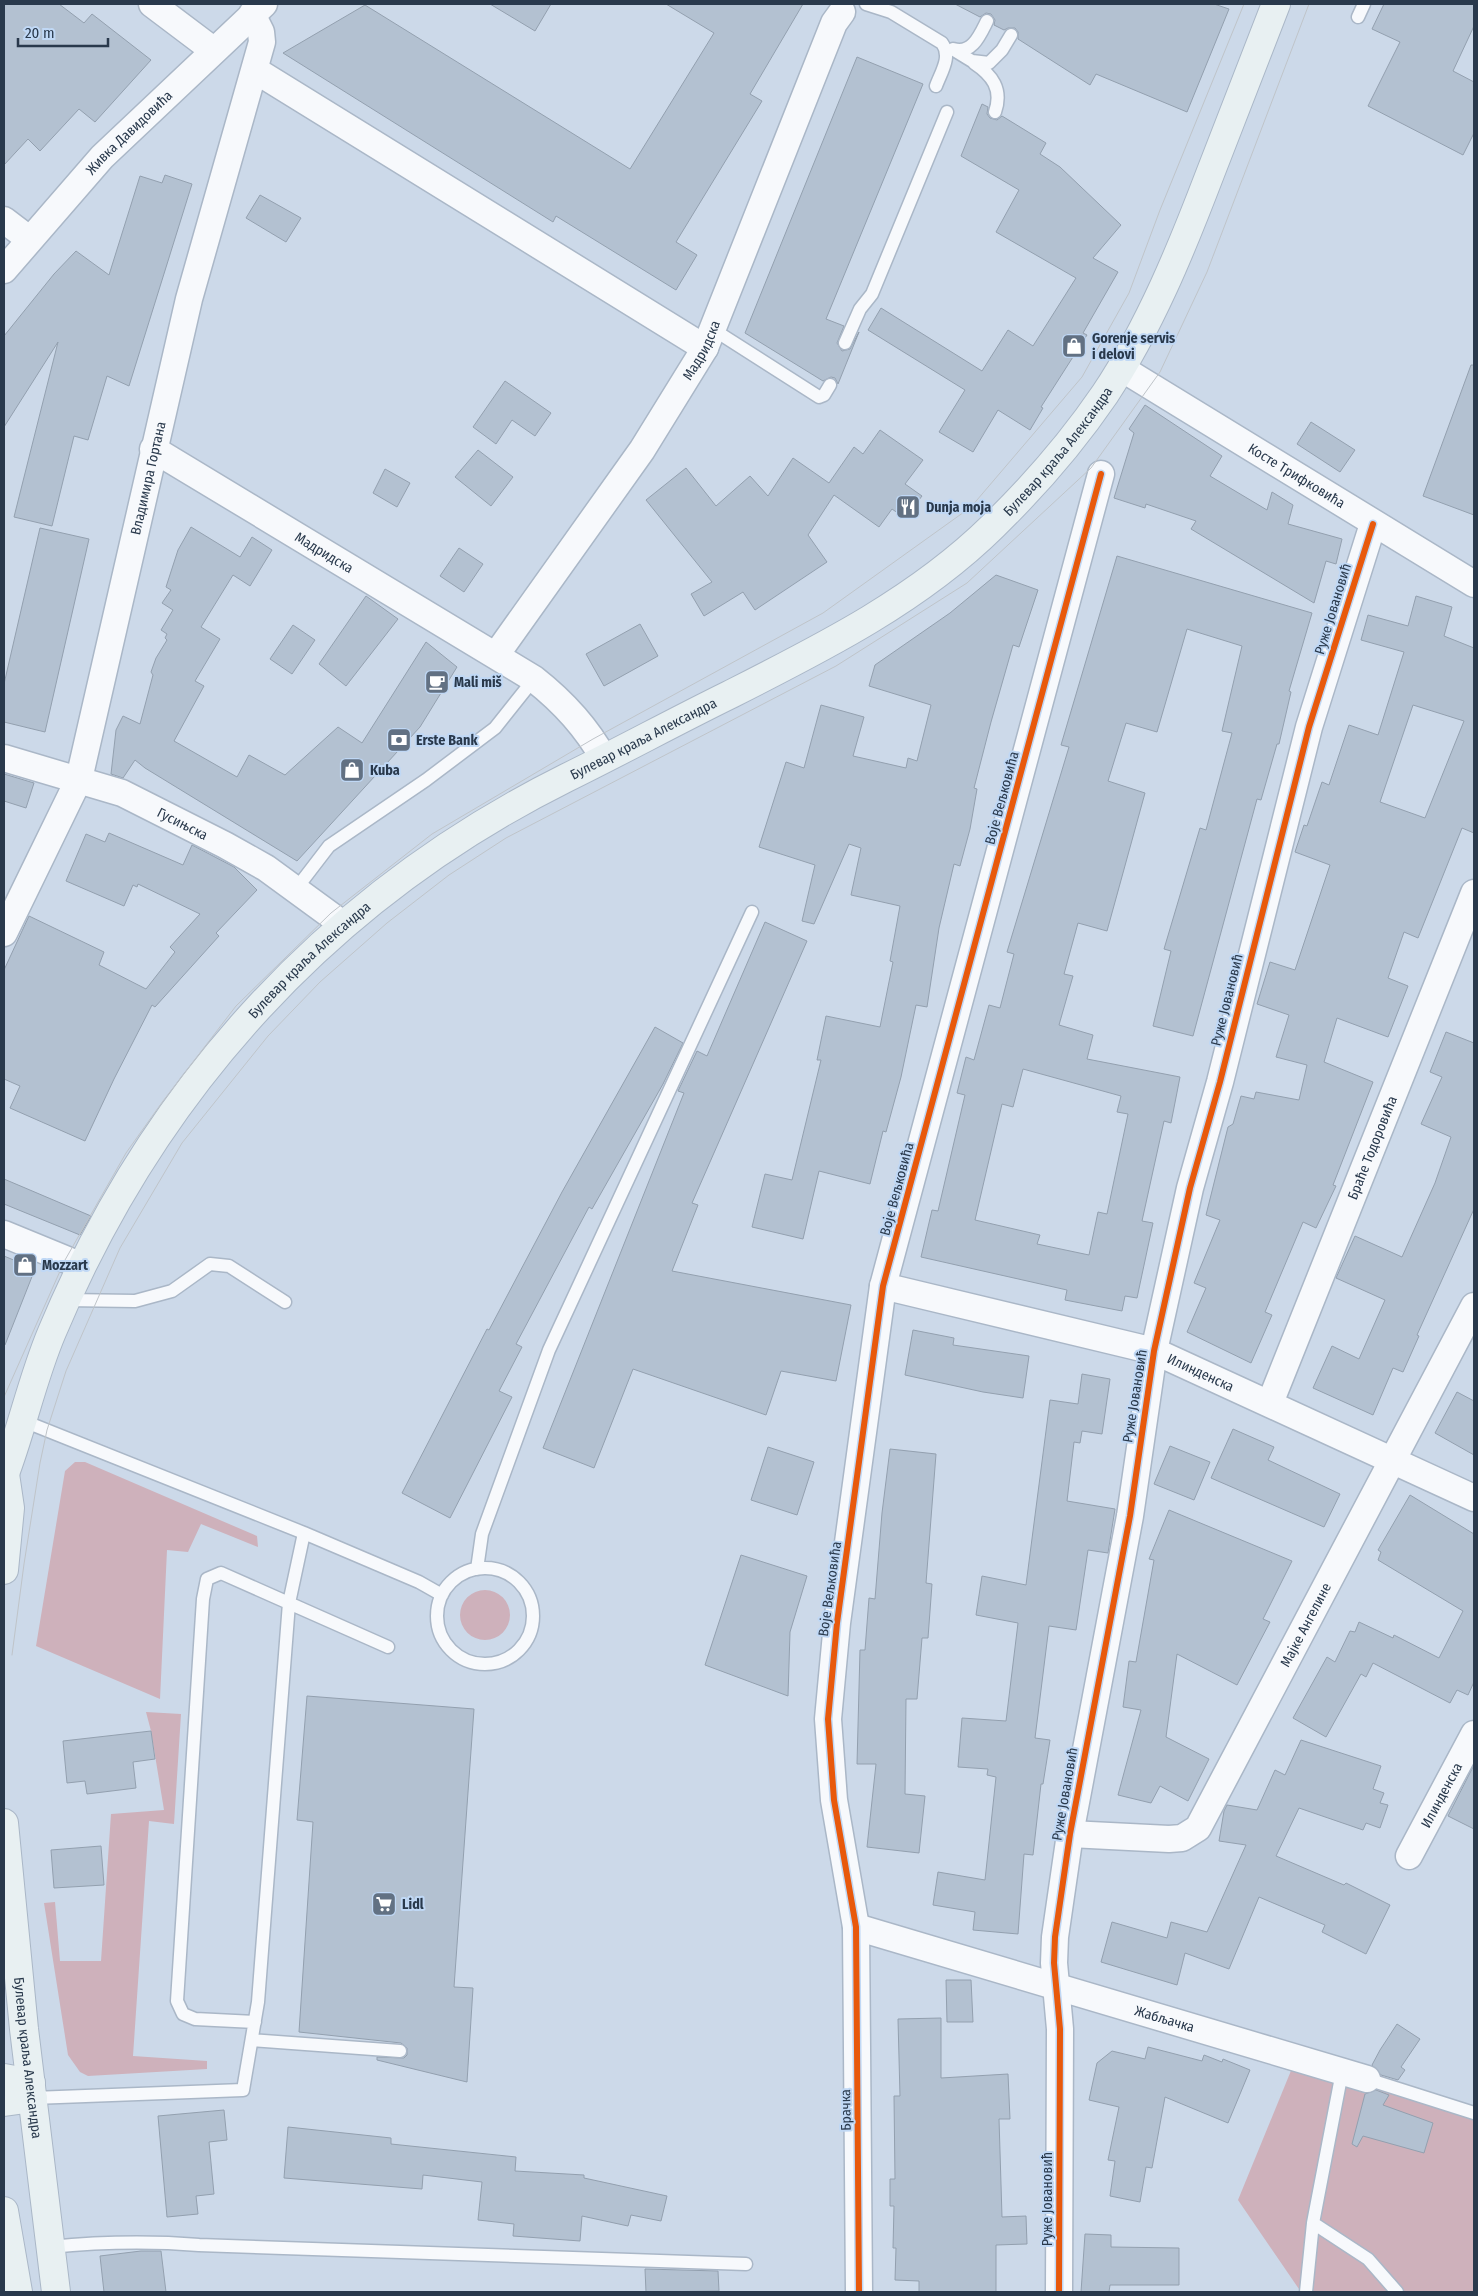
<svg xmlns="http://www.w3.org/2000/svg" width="1478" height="2296" font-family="'Fira Sans Condensed',sans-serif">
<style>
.green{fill:#ceb1bb}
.building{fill:#b3c1d1;stroke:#93a0af;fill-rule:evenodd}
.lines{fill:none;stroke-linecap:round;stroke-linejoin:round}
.service-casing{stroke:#aab7c7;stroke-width:15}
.minor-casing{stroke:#aab7c7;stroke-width:29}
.secondary-casing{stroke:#aab7c7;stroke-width:30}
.service{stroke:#f7f9fc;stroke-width:12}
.minor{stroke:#f7f9fc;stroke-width:26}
.secondary{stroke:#e8f0f2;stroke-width:28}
.tram{stroke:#bfc4c9;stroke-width:1}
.cycleway-casing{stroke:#c0d8f5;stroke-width:9}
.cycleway{stroke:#e8590c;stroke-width:6}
.labels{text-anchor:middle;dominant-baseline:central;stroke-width:4;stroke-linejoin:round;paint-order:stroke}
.street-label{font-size:14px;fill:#29394c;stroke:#c0d8f5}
.poi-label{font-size:14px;font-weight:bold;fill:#29394c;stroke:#c0d8f5;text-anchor:start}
</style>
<rect width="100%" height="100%" fill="#ccd9e9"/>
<path class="green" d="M75 1462H85L257 1536 258 1547 201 1524 188 1552 167 1550 160 1699 36 1646 65 1471Z
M460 1615a25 25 0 1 1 50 0a25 25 0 1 1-50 0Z
M146 1712 181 1714 174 1824 149 1821 133 2056 207 2061V2069L88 2076 80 2072 68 2055 44 1903 55 1902 60 1961H101L111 1814 164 1810 151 1731Z
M1297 2056 1474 2113V2292H1301L1238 2200Z"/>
<path class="building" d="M4 4H59L84 23 92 14 151 60 95 122 79 109 40 151 28 139 4 165Z
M490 4H551L535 31Z
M666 4H803L750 94 762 101 676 242 697 255 676 290 556 216 553 222 283 53 365 5 630 169 714 33Z
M955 4H1214L1229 9 1187 112 1096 74 1090 85 1018 39V32L1015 28H1008L1004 30 994 25 995 20 991 14 986 13 980 17Z
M1384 4H1474V26L1453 71 1474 82V133L1463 155 1368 106 1400 42 1372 29Z
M857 57 923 84 826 319 844 326 837 343 842 351 850 349 859 332 838 384 835 378 831 377 823 381 745 333Z
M982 104 988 107 987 114 990 118 997 120 1002 116 1046 143 1040 154 1060 167 1121 225 1093 258 1118 272 1083 333 1087 335 1041 407 1043 408 1030 430 998 410 973 452 939 432 965 390 868 330 881 308 982 371 1008 330 1033 346 1076 278 996 232 1019 190 961 156Z
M165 175 192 184 129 386 107 376 88 440 74 436 52 526 14 517 58 342 4 427V336L54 274 76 251 109 275 140 176 162 183Z
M260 195 301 218 286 242 246 218Z
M1471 365H1474V515L1423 496Z
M505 381 551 413 535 436 512 420 496 444 473 427Z
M1145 405 1222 456 1210 476 1267 510 1272 492 1293 505 1288 524 1342 539 1336 564 1326 561 1314 603 1191 529 1196 521 1146 504 1145 508 1114 498 1134 433 1129 429Z
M1311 422 1355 450 1340 472 1297 444Z
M880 430 923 460 905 484 922 496 905 518 892 509 879 527 834 495 808 535 827 562 755 610 743 592 704 616 691 594 712 582 646 500 686 468 716 506 750 476 768 496 793 458 829 483 854 447 863 454Z
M478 450 513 477 491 506 455 477Z
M385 469 410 483 397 507 373 493Z
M191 527 240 557 252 537 272 550 250 586 233 575 201 627 220 639 195 681 204 686 174 741 237 777 249 755 285 775 338 727 362 743 426 642 457 667 420 727 297 861 145 768 135 760 123 778 111 774 116 730 123 716 140 724 153 675 151 672 156 658 167 640 165 638 167 634 161 630 173 610 162 603 171 590 166 587 178 550Z
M40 528 89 539 45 732 4 722V684Z
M459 548 483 564 464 592 440 576Z
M1117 556 1312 613 1289 691 1291 692 1279 744H1277L1261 800 1257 799 1193 1036 1153 1026 1171 951 1164 949 1200 828 1206 830 1232 733 1222 731 1242 646 1187 629 1157 732 1126 723 1108 781 1145 793 1107 931 1078 923 1064 974 1073 976 1059 1025 1093 1035 1087 1059 1180 1077 1171 1123 1164 1121 1142 1221 1153 1223 1137 1298 1125 1296 1122 1311 1065 1300 1067 1290 921 1257 932 1210 938 1211 965 1095 957 1093 966 1057 974 1060 989 1005 1000 1008 1014 954 1007 952 1069 747 1061 745ZM1023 1069 1121 1096 1117 1112 1128 1114 1107 1214 1098 1212 1089 1255 1037 1244 1040 1235 975 1220 1002 1104 1013 1107Z
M996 575 1038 590 1019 647 1013 645 991 722 974 788 977 789 970 829 960 866 954 864 939 928 927 1007 916 1005 901 1077 886 1132 883 1131 870 1184 819 1171 803 1239 752 1227 765 1174 792 1180 821 1060H817L826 1016 880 1027 893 962 890 961 900 906 851 895 861 848 849 844 814 924 802 921 815 865 759 847 786 762 804 768 821 705 864 717 853 756 906 768 908 758 917 761 931 705 869 686 875 665 950 613Z
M366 596 398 619 346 686 319 664Z
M1416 596 1452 607 1444 636 1474 648V833L1462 828 1418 938 1404 932 1388 978 1408 986 1388 1037 1337 1018 1324 1062 1373 1082 1333 1185 1336 1186 1316 1228 1303 1222 1265 1312 1272 1315 1251 1363 1187 1332 1206 1288 1194 1283 1220 1220 1206 1215 1228 1127 1233 1124 1241 1096 1254 1099 1256 1092 1299 1100 1307 1065 1276 1057 1289 1015 1257 1004 1270 962 1295 970 1330 865 1295 852 1304 825 1307 826 1322 782 1329 785 1349 725 1378 735 1404 652 1361 640 1368 615 1408 626ZM1413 705 1464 721 1425 818 1380 802Z
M640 624 658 656 604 686 586 654Z
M293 625 315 640 292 674 270 659Z
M4 774 34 783 26 808 4 801Z
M109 833 183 865 192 845 234 867 257 890 216 933 219 936 155 1007 152 1005 114 1079 85 1141 10 1108 20 1086 4 1079V970L29 916 104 952 99 965 146 989 175 952 170 947 200 914 138 884 137 887 133 885 124 906 66 881 86 834 105 842Z
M765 922 807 941 692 1203 698 1205 672 1271 851 1305 836 1381 781 1371 766 1415 633 1369 594 1468 543 1448 684 1093 678 1091 697 1051 707 1056Z
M655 1027 683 1043 663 1084 592 1209 589 1207 516 1344 522 1347 499 1391 512 1397 450 1518 402 1493 487 1329 489 1330 562 1192Z
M1446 1032 1474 1043V1209L1417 1335 1419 1336 1403 1372 1393 1368 1373 1415 1313 1388 1332 1346 1359 1359 1385 1300 1336 1278 1355 1236 1402 1257 1435 1183 1451 1137 1421 1124 1442 1077 1430 1072Z
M4 1179 91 1216 80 1235 4 1204Z
M4 1256 35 1269 5 1345H4Z
M913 1330 954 1338 953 1345 1029 1356 1023 1398 983 1392 905 1375Z
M1082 1374 1110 1379 1102 1434 1082 1431 1080 1443 1074 1442 1067 1501 1115 1509 1108 1553 1088 1550 1076 1630 1049 1626 1035 1738 1050 1740 1043 1784H1041L1033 1855 1024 1854 1018 1934 973 1930 975 1912 933 1905 938 1872 985 1880 996 1777 987 1775 988 1769 958 1767 962 1718 1006 1721 1018 1623 976 1615 982 1576 1026 1585 1050 1400 1078 1404Z
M1457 1392 1474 1401V1455L1435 1433Z
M1233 1429 1274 1447 1268 1460 1340 1494 1324 1527 1211 1478Z
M1170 1446 1210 1462 1194 1500 1154 1484Z
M768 1447 814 1462 797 1515 751 1500Z
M890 1449 936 1454 926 1583 932 1584 928 1638H922L917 1699H906L905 1794 925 1796 919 1853 867 1847 876 1764H857L860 1650H865L869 1598 875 1599 882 1513Z
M1410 1495 1474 1534V1682L1468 1695 1457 1690 1450 1703 1373 1663 1366 1677 1361 1674 1326 1737 1293 1718 1327 1657 1335 1662 1350 1631 1355 1632 1359 1622 1393 1638 1394 1635 1439 1658 1463 1611 1378 1560 1381 1552 1378 1550Z
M1169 1510 1292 1561 1263 1619 1270 1622 1237 1685 1177 1654 1166 1737 1209 1759 1188 1801 1160 1786 1151 1803 1118 1795 1141 1710 1123 1707 1129 1661 1136 1662 1154 1560 1149 1559Z
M741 1555 807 1576 790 1632 788 1696 705 1665Z
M307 1696 474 1709 454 1987 473 1988 467 2082 377 2060V2057L404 2058 407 2055V2048L401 2043 299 2032 313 1822 297 1820Z
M151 1731 155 1759 133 1762 136 1788 87 1794 85 1781 67 1783 63 1741Z
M1301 1740 1381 1766 1373 1789 1384 1793 1380 1803 1388 1805 1380 1828 1366 1823 1363 1830 1299 1808 1276 1856 1344 1885 1346 1883 1390 1905 1366 1954 1322 1932 1325 1925 1259 1897 1229 1969 1185 1953 1177 1985 1101 1962 1112 1922 1167 1938 1171 1922 1207 1932 1246 1845 1219 1841 1224 1811 1227 1805 1257 1810 1275 1770 1285 1775Z
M1474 1765V1829L1448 1816Z
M101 1846 104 1885 54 1888 51 1850Z
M946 1980H971L973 2022H947Z
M941 2018V2078L1008 2074 1010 2119H999L1002 2217 1026 2216 1027 2244 996 2245V2292H919V2281L895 2280 896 2248H893L894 2206H890V2179H895L894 2096H900L898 2019Z
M1397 2024 1420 2039 1401 2067 1405 2070 1398 2080 1381 2075 1372 2065 1380 2050Z
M1148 2047 1202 2061 1204 2055 1222 2062 1223 2059 1250 2070 1228 2123 1165 2097 1152 2168 1146 2167 1140 2202 1110 2196 1115 2161 1108 2160 1119 2107 1089 2100 1097 2063 1112 2051 1145 2059Z
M1376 2090 1389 2095 1383 2105 1433 2123 1424 2153 1363 2136 1357 2147 1352 2144 1365 2094Z
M224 2110 227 2140 209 2142 214 2194 196 2196 198 2214 167 2217 158 2116Z
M288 2127 391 2138V2144L516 2157 515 2171 584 2175V2178L667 2196 661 2221 631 2215 628 2226 582 2216 580 2241 513 2236 514 2224 478 2220 482 2182 423 2175 422 2189 284 2178Z
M1085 2234 1111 2235V2247L1179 2248V2285H1110L1109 2292H1081Z
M141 2251H161L166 2292H104L100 2256Z
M645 2269 718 2271 719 2291 646 2292Z"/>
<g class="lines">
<defs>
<path id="service" d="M866 4 891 12 942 43C952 57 941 72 936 86
M1358 17 1364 4
M953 49C972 55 980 35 987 21
M954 50 972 61 989 63 1002 50 1011 35
M974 63C992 75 1003 89 995 112
M714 330 819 397 824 395 830 385
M845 343 860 309 872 294 947 112
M296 889 329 846 426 780 495 728 534 679
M66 1300 135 1301 172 1291 210 1264 229 1266 285 1302
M21 1420 304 1533 419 1582 442 1595
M437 1616a48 48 0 1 1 96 0a48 48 0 1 1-96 0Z
M477 1569 482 1534 549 1350 752 912
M255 2022 195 2019 183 2014 177 2001 203 1599 207 1579 221 1573 388 1647
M252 2040 400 2051
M1367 2079 1474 2113
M33 2098 243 2090 258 2002 289 1603 304 1533
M1313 2223 1368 2259 1397 2292
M50 2247C100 2242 149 2241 199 2245L746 2264
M1306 2292 1313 2223 1342 2072"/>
<g id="minor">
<path d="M152 4 213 50"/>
<path d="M255 70 705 348"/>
<path d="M4 220 29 239"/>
<path id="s1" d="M4 270 102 157 264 4"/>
<path id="s2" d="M1121 368 1474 584"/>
<path id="s3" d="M153 449 534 679C562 701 587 728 604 759"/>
<path id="s4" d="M496 655 642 450 705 348 834 23 842 12"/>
<path id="s5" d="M4 758 122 793 225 845 266 868 344 925"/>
<path id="s6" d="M4 933 79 779 189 299 262 42 261 32 252 14"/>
<path d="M4 1234 82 1266"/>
<path id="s7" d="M883 1286 1154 1351 1474 1498"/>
<path id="s8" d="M1270 1403 1474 893"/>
<path id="s9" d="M1070 1834 1169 1839 1182 1838 1198 1828 1474 1306"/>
<path id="s10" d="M1409 1856 1474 1734"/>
<path id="s11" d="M856 1927 1367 2079"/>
<path d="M859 2292 856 1927 834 1800 828 1719 837 1623 883 1286 1101 474"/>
<path d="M1059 2292 1060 2029 1054 1963 1055 1937 1070 1834 1130 1516 1154 1351 1190 1188 1220 1082 1309 727 1373 524"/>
</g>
<g id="secondary">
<path id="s12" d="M4 1476C22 1429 32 1379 52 1332 154 1088 329 896 566 778 621 751 674 722 729 695 822 648 918 600 993 526 1034 486 1073 441 1105 394 1150 326 1181 250 1210 174 1232 118 1254 61 1276 4"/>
<path d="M4 1570 10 1508 5 1474"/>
<path id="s13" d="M4 1823 24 2029 56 2292"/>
<path d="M4 2078 31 2083"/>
<path d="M4 2102 33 2098"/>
<path d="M4 2211 18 2292"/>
</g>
</defs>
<use href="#service" class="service-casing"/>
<use href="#minor" class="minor-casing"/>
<use href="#secondary" class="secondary-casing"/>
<use href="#service" class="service"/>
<use href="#minor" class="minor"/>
<use href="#secondary" class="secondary"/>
<path class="tram" d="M4 1397 65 1260 126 1153 163 1101 236 1006 331 913 432 834 593 739 823 613 971 507 1082 377 1129 293 1160 210 1244 4
M12 1655 24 1564 40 1463 47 1430 66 1371 120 1248 182 1143 268 1036 320 982 387 923 449 875 506 838 836 666 967 583 1091 468 1160 372 1207 272 1309 4"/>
<defs>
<path id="cycleway" d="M859 2292 856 1927 834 1800 828 1719 837 1623 883 1286 1101 474
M1059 2292 1060 2029 1054 1963 1055 1937 1070 1834 1130 1516 1154 1351 1190 1188 1220 1082 1309 727 1373 524"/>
</defs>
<use href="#cycleway" class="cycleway-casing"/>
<use href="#cycleway" class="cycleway"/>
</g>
<defs>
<symbol id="shop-square" viewBox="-11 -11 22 22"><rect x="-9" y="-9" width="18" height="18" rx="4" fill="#627183" stroke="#c0d8f5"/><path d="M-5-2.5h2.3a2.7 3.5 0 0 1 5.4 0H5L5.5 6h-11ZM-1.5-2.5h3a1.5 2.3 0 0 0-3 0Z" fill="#fff"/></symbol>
<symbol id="restaurant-square" viewBox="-11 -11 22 22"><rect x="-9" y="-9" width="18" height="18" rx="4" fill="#627183" stroke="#c0d8f5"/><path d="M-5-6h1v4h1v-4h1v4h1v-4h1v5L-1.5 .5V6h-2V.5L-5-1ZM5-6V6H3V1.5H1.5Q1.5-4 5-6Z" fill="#fff"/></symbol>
<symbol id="cafe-square" viewBox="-11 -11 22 22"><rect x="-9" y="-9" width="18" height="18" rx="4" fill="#627183" stroke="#c0d8f5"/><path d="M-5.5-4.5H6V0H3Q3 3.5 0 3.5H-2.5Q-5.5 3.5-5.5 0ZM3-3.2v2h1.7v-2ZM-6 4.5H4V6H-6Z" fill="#fff"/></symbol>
<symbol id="bank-square" viewBox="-11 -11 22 22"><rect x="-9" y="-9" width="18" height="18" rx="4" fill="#627183" stroke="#c0d8f5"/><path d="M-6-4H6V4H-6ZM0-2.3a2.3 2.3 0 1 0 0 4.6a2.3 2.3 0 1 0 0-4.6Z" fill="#fff"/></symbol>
<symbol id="supermarket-square" viewBox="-11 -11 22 22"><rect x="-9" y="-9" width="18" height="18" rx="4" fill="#627183" stroke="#c0d8f5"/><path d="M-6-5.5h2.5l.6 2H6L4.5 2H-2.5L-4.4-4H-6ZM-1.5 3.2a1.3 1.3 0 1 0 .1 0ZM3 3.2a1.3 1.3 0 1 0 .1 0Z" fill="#fff"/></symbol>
</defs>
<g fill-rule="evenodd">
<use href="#shop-square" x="1060" y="332" width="28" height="28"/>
<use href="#restaurant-square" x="894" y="493" width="28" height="28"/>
<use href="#cafe-square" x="423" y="668" width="28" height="28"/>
<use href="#bank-square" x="385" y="726" width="28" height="28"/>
<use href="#shop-square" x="338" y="756" width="28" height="28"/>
<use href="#shop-square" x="11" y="1251" width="28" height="28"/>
<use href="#supermarket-square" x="370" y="1890" width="28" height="28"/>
</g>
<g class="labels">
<g class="street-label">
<text stroke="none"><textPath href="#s1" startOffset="186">Живка Давидовића</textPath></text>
<text stroke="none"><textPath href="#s4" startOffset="368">Мадридска</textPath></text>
<text stroke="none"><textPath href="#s12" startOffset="1521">Булевар краља Александра</textPath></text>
<text stroke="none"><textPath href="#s2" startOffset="206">Косте Трифковића</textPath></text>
<text stroke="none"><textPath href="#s6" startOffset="480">Владимира Гортана</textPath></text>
<text stroke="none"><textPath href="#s3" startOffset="200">Мадридска</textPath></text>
<text transform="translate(1333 609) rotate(-73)">Руже Јовановић</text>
<text stroke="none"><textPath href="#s12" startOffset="1011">Булевар краља Александра</textPath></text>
<text transform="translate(1002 798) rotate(-75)">Воје Вељковића</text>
<text stroke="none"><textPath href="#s5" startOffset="191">Гусињска</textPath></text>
<text stroke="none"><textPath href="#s12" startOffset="608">Булевар краља Александра</textPath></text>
<text transform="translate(1227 1000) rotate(-76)">Руже Јовановић</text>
<text stroke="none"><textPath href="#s8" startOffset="275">Браће Тодоровића</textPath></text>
<text transform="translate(897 1189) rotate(-75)">Воје Вељковића</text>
<text stroke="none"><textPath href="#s7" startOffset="330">Илинденска</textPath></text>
<text transform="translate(1135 1396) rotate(-81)">Руже Јовановић</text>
<text transform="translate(830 1589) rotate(-82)">Воје Вељковића</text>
<text stroke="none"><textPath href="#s9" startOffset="361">Мајке Ангелине</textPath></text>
<text transform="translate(1065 1794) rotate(-80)">Руже Јовановић</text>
<text stroke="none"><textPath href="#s10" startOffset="69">Илинденска</textPath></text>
<text stroke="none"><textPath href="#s11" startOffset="322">Жабљачка</textPath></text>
<text stroke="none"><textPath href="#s13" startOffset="236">Булевар краља Александра</textPath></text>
<text transform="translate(846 2110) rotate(-91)">Брачка</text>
<text transform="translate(1047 2199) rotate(-90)">Руже Јовановић</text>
</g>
<g class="poi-label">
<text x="1092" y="338">Gorenje servis<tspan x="1092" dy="16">i delovi</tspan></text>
<text x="926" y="507">Dunja moja</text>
<text x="454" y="682">Mali miš</text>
<text x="416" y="740">Erste Bank</text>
<text x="370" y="770">Kuba</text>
<text x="42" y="1265">Mozzart</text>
<text x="402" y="1904">Lidl</text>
</g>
</g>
<rect width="1478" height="2296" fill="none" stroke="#29394c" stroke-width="10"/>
<path d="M18 38v8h90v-8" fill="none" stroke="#29394c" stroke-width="2.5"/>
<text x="25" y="38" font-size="15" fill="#29394c" stroke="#c0d8f5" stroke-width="4" paint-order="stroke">20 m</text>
</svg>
